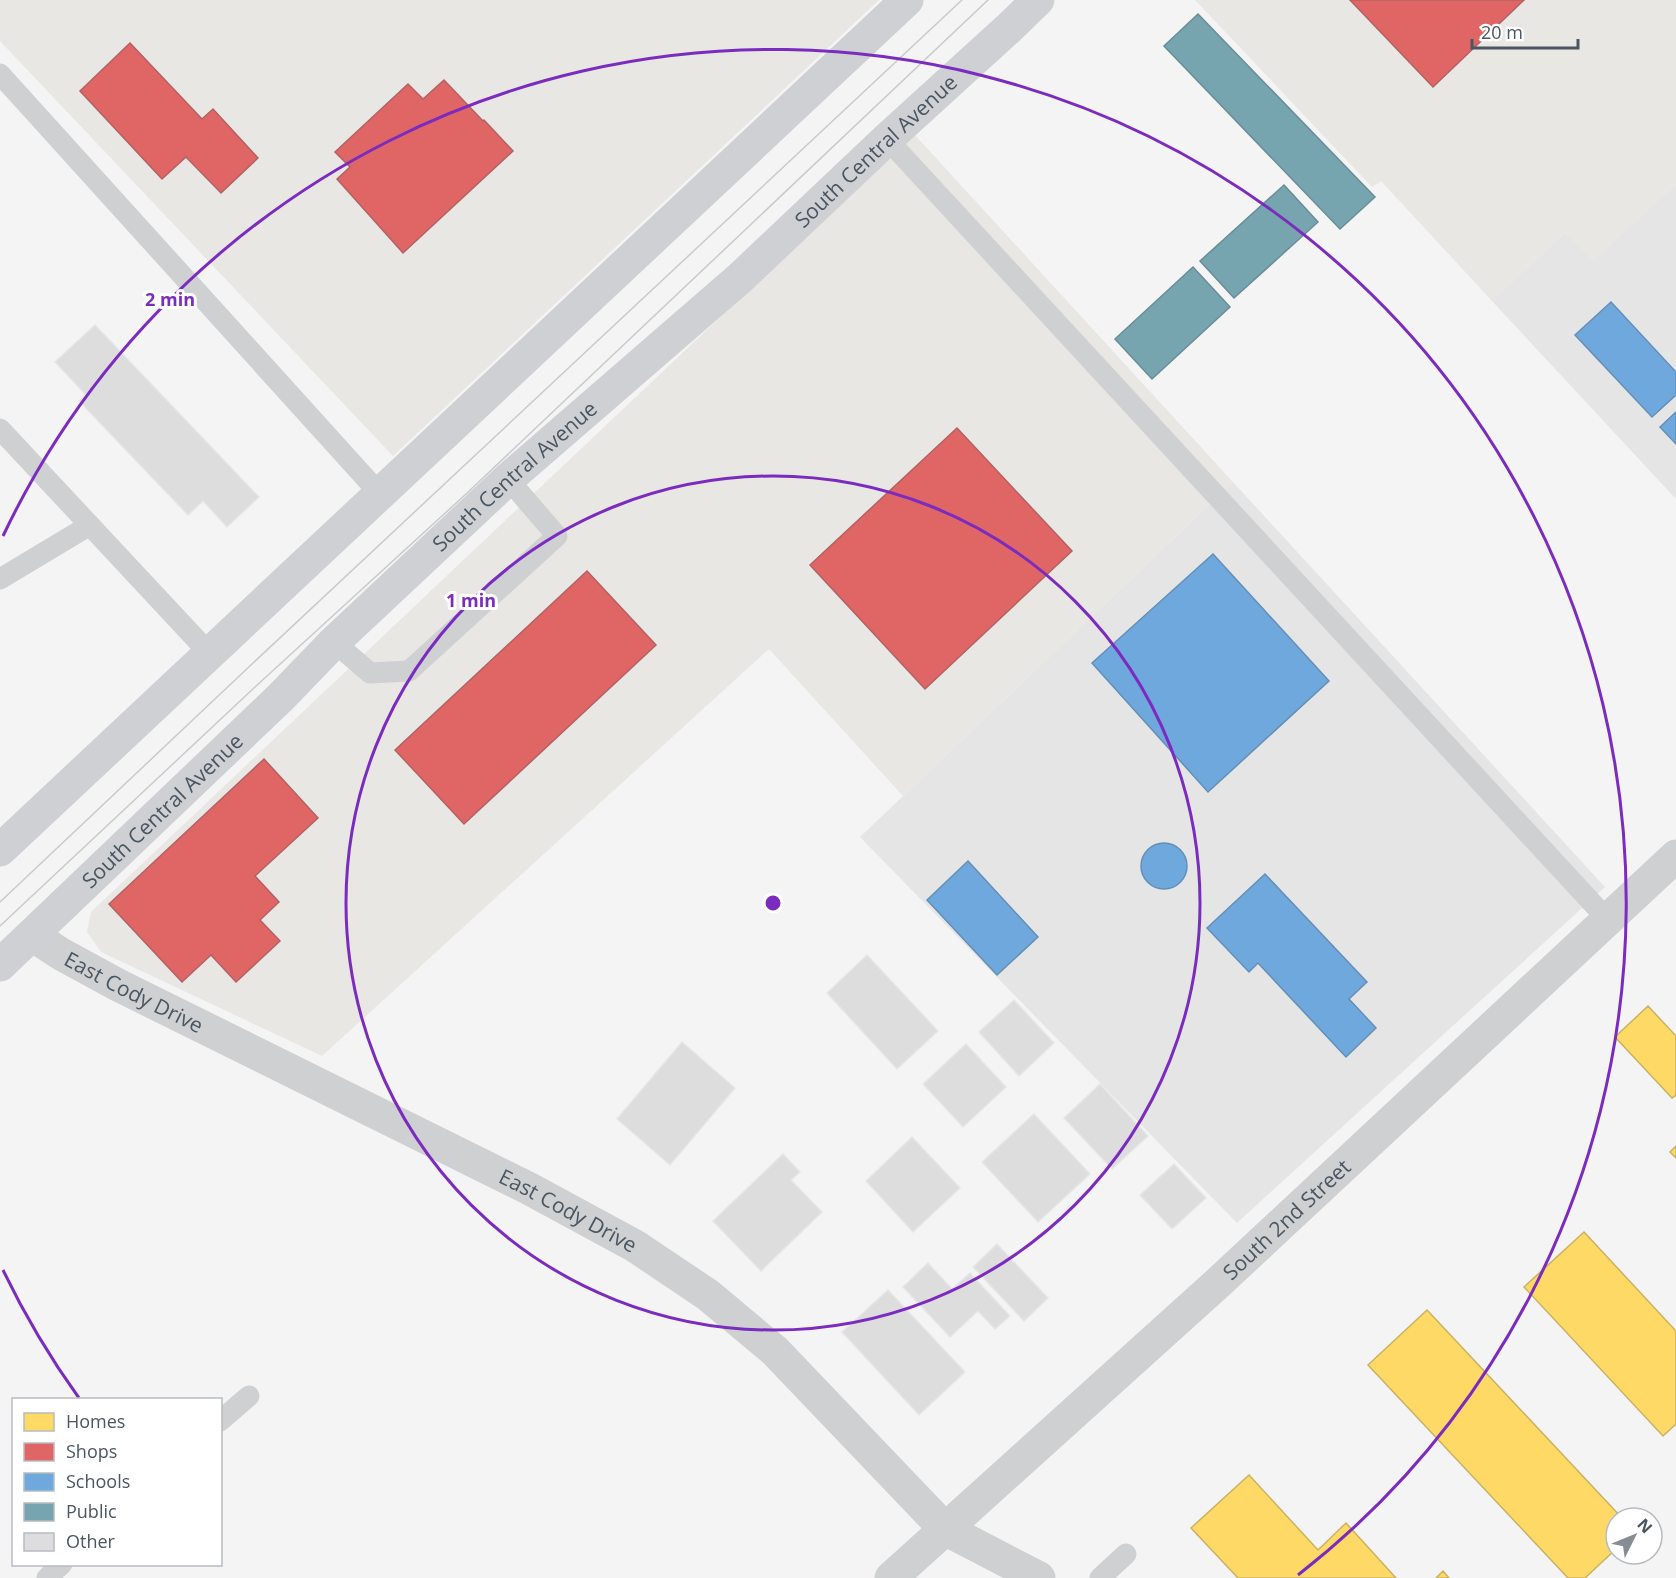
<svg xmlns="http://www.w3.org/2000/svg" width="1676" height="1578" font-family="'Open Sans',sans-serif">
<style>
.commercial{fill:#e8e7e3}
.education{fill:#e6e5e6}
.homes{fill:#ffd966;stroke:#c9b264;stroke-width:1.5}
.shops{fill:#e06666;stroke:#b36164;stroke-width:1.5}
.schools{fill:#6fa8dc;stroke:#648fb7;stroke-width:1.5}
.public{fill:#76a5af;stroke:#698d98;stroke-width:1.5}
.building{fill:#ddddde;stroke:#e5e6e7;stroke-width:1.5}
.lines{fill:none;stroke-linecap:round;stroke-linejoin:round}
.service{stroke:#ced0d2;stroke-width:21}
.minor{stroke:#ced0d2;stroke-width:33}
.secondary{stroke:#ced0d4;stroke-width:33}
.tram{stroke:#c9cacc;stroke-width:1.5}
.ring{fill:none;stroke:#7b2cbf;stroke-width:3}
.labels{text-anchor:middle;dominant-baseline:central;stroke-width:6;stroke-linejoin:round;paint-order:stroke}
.street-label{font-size:21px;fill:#4a5661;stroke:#fff}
.centre{fill:#7b2cbf;stroke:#fff;stroke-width:3}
.ring-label{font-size:18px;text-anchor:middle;font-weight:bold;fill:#7b2cbf;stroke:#fff;stroke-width:6;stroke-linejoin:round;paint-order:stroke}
</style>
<rect width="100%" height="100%" fill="#f4f4f4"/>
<path class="commercial" d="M0 0H879L393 456 0 41Z
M1195 0H1676V184L1593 262 1565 232 1492 301 1381 181 1372 187Z
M914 134 1233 482 903 796 769 649 322 1056 101 952 87 932 91 912Z"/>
<path class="education" d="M1676 184V499L1492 301 1565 232 1593 261Z
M1233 482 1605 887 1237 1223 860 837Z"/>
<path class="homes" d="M1648 1006 1676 1036V1095L1672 1098 1615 1037Z
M1676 1146V1158L1670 1152Z
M1584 1232 1676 1331V1424L1663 1436 1524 1287Z
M1427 1310 1622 1518H1616V1549L1585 1578H1568L1368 1365Z
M1249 1475 1318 1550 1346 1523 1396 1578H1238L1191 1528Z
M1443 1571 1449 1578H1436Z"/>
<path class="shops" d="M1350 0H1524L1433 87Z
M130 43 202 119 213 109 258 158 221 193 186 157 162 179 80 91Z
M444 80 483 121 484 120 513 151 403 253 337 179 350 167 335 152 408 84 423 99Z
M957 428 1072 551 925 689 810 565Z
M587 571 656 645 464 824 395 750Z
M264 759 318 818 255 876 279 902 260 920 280 941 236 982 211 955 182 982 109 904Z"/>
<path class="schools" d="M1611 302 1676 372V395L1652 417 1575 335Z
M1676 412V444L1660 427Z
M1213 554 1329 681 1208 792 1092 663Z
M1141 866a23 23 0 1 1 46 0a23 23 0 1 1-46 0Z
M968 861 1038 937 997 975 927 900Z
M1265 874 1367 982 1349 999 1376 1028 1346 1057 1258 963 1249 972 1207 928Z"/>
<path class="public" d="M1198 14 1375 197 1340 229 1164 46Z
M1284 185 1318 222 1234 298 1200 261Z
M1193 267 1230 307 1152 379 1115 339Z"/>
<path class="building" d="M95 325 259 497 227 527 203 501 188 515 79 401 86 395 55 362Z
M867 955 938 1031 897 1069 827 993Z
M1014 1000 1054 1043 1019 1076 979 1032Z
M682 1042 735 1088 670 1165 617 1119Z
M966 1044 1006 1087 963 1127 923 1084Z
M1100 1084 1148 1136 1112 1169 1064 1118Z
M1034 1114 1090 1174 1038 1222 982 1162Z
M912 1137 960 1188 913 1232 866 1181Z
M783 1154 800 1172 791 1180 822 1212 761 1271 713 1221Z
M1174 1164 1206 1198 1172 1229 1140 1195Z
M997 1244 1048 1298 1024 1321 973 1267Z
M928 1263 952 1289 970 1273 1010 1316 995 1329 978 1311 950 1337 903 1287Z
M888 1290 965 1372 919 1415 842 1332Z"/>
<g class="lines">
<path class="service" d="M0 74 380 494
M887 139 1608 920
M0 429 210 654
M0 579 90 525
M334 642 370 673 409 671 557 536 508 479
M220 1421 249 1396
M47 1578 62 1564
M1100 1578 1126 1554"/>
<g class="minor">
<path id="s1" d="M32 935 61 954 118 985 528 1188 635 1246 708 1295 775 1351 945 1529 1039 1578"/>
<path id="s2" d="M891 1578 1219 1282 1676 856"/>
</g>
<g class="secondary">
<path d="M0 850 907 0"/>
<path id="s3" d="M0 965 281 697 334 642 508 479 740 278 887 139 1009 28 1038 0"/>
</g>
<path class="tram" d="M0 902 252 664 962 0
M0 926 255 687 466 494 988 0"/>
</g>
<g class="ring">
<circle cx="773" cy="903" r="427"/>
<path d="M79 1398A853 853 0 0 1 3 1270M3 536A853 853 0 1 1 1298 1575"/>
</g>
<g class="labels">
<g class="street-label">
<text stroke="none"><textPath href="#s3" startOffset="1196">South Central Avenue</textPath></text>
<text stroke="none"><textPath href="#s3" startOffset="710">South Central Avenue</textPath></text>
<text stroke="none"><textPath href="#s3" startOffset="224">South Central Avenue</textPath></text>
<text stroke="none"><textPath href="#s1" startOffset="117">East Cody Drive</textPath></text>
<text stroke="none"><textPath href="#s1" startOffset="603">East Cody Drive</textPath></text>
<text stroke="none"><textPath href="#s2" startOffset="534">South 2nd Street</textPath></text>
</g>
</g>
<circle cx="773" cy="903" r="9" class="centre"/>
<g class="ring-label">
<text x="170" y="306">2 min</text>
<text x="471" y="607">1 min</text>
</g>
<rect x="12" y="1398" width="210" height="168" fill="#ffffff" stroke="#b7bbc0" stroke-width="1.5"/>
<rect x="24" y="1413" width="30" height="18" fill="#ffd966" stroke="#b7bbc0" stroke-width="1.5"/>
<text x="66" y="1428" font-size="18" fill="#4a5661">Homes</text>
<rect x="24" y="1443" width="30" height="18" fill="#e06666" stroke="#b7bbc0" stroke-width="1.5"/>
<text x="66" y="1458" font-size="18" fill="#4a5661">Shops</text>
<rect x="24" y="1473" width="30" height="18" fill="#6fa8dc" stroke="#b7bbc0" stroke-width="1.5"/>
<text x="66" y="1488" font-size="18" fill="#4a5661">Schools</text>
<rect x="24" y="1503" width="30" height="18" fill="#76a5af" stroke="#b7bbc0" stroke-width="1.5"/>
<text x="66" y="1518" font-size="18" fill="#4a5661">Public</text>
<rect x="24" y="1533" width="30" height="18" fill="#ddddde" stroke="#b7bbc0" stroke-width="1.5"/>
<text x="66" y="1548" font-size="18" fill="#4a5661">Other</text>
<g transform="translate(1634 1536) rotate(47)"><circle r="28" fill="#ffffff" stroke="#b7bbc0" stroke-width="1.5"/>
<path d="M0-4.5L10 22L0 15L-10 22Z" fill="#868d94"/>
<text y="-9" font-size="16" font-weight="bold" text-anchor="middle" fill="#4a5661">N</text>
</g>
<path d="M1472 39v9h106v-9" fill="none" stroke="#4a5661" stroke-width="3"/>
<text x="1481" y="39" font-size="18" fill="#4a5661" stroke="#ffffff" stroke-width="4.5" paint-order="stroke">20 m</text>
</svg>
